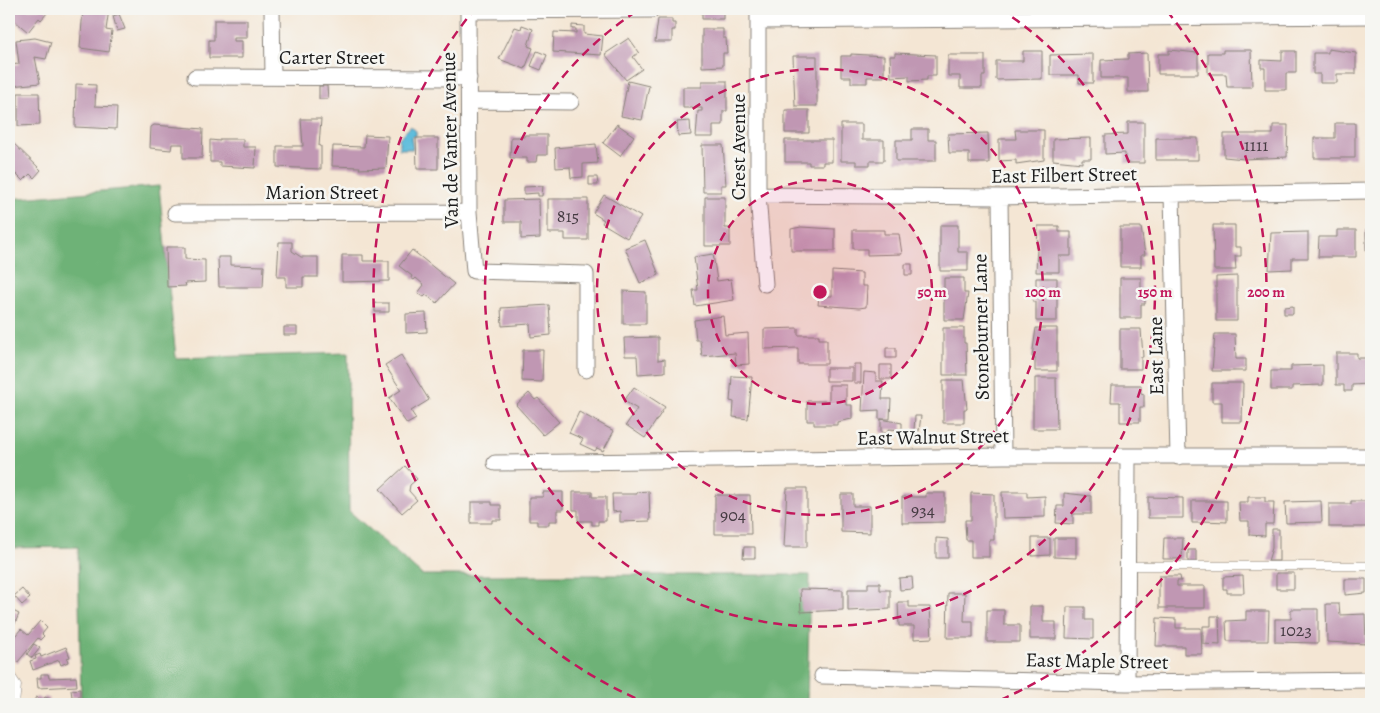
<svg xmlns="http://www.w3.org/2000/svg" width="1380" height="713" font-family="Alegreya,serif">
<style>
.forest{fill:#6eb277;stroke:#45674a}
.water{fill:#5dbcdb;stroke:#3c6c7c}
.building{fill:#c097b3}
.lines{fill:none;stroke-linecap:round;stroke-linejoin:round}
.lane-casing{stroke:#888178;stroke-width:9}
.street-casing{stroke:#888178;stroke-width:17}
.lane{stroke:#fff;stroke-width:8}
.street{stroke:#fff;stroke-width:15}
.ring{fill:none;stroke:#c2185b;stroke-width:2.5;stroke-dasharray:9 6}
.labels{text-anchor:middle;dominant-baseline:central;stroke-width:5;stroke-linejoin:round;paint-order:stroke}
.number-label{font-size:18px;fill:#453b42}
.street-label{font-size:20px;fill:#1c1c1c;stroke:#f6f6f2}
.centre{fill:#c2185b;stroke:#f6f6f2;stroke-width:2.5}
.ring-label{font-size:15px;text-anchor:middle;font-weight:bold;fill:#c2185b;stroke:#f6f6f2;stroke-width:5;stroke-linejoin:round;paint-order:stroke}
</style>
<rect width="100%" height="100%" fill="#f6f6f2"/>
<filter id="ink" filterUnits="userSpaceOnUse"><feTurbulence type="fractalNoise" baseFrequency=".02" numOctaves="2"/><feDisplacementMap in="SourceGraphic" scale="10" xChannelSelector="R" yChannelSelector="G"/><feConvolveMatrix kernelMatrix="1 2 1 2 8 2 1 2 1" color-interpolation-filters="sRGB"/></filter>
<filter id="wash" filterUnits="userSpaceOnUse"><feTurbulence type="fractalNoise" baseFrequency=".0096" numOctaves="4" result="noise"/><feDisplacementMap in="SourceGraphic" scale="20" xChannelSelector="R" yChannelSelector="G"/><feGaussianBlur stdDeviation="1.12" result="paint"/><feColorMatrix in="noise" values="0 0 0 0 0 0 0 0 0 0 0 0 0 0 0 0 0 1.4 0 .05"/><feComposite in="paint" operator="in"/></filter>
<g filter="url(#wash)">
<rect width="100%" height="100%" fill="#f4e6d4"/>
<path class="forest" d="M159 186 176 358 348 353 349 511 422 575H810L807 704H206L81 702 78 547 9 548V199Z"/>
<path class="water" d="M411 126 416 131V136L411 137 413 149H399V138Z"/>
<g id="blocks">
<path class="building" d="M9 9H46L48 12 41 20 39 18 28 32 9 16Z
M83 9H109L106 30 112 31 109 52 80 48Z
M702 9H723V19H702Z
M119 14 125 29 117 31 113 16Z
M658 19H672V23H675V30H672V42H655Z
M214 20H247V38H234V41H242V58H209V40H214Z
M522 25 533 29 528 46 533 48 525 69 499 59 515 27 521 29Z
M572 25 584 26V34L603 36 601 55 553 52 554 32 576 33V29H572Z
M702 29H723V38H726L727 53H723V66L702 67Z
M35 38 51 42 46 59 35 57 40 83 11 86 9 65 19 64 16 40Z
M629 38 639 52 633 57 642 69 626 80 605 54Z
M1328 49 1356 53V74H1337V83H1320V74H1313V53H1328Z
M1169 50 1198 53V74H1158V54H1169Z
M1223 50H1251L1252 87H1227L1226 74H1208V53H1223Z
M537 51 547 55 541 70 531 66Z
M1023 51H1042V79L996 80V61H1023Z
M1282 51H1296V73H1286V90H1265V68H1261V60L1282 61Z
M895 53 936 55V76H927V80L909 81V76L891 77 890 56H895Z
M1147 53 1148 92H1128V78H1101V60L1128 59V54Z
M851 54 884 56V77H867V83H851V77H841V56H851Z
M1093 54V83H1079V75H1050V55Z
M948 55H985V76H982V88H960V76H948Z
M793 56H817V106H795Z
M628 81 649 86 642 120 621 116Z
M702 81H727V111H723V125H713V137H696L698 111H702V108H683V87H702Z
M76 84 96 85 95 106 117 107 116 129 75 127Z
M319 86H327L328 99H319Z
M18 93H39L40 125 18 126Z
M785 110H809V133H785Z
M301 119H321L319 146H321V169L277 167V146H303Z
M690 121 691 135 678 136 677 122Z
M1128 122H1144V163H1125V153L1105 154V135L1128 134Z
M1335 123H1355V158H1314V138H1335Z
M617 124 634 136 620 156 603 143Z
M841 124H862V140H884V161H870V165H856V161H841Z
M154 125 203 129 202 158H183V144H172L171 150 150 148 151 127Z
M1273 125H1288L1287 157 1244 159 1224 157V134H1273Z
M912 129H928V140H936V161H896V140H912Z
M1015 130H1044V160L1016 164V160L999 161V139H1016Z
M988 133 989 163H969V153H949L948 134Z
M365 135 388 136 386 168 359 169 360 167 332 166 333 146 364 147Z
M524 135H547V155H537L536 162H527V158H510L511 137H524Z
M416 138H438V169H417Z
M1091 138V159H1082V163L1053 160V139Z
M1156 138H1198V160H1156Z
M9 139 41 170 34 178 30 174 23 181 12 170 9 171Z
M220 139H243V147H256L255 168 220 166V162H210V140L220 141Z
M785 140H832V162H823V165H809V162H785Z
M596 144 598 163 583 164V177L571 178 570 167 556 168 555 148Z
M702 145H723L726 185H721V192H703Z
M589 177H597L598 185H589Z
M543 186 542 196H538V193L524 194V187Z
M604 195 641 217 627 238 602 223 604 220 593 213Z
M705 197H725V228H730V246H705Z
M539 199 540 238 521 239V222H504V200Z
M548 199H588V240H565V233H548Z
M940 225H958V252H968V271H940Z
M1213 225H1235V247H1241V256H1235L1236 270H1214Z
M1038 226H1059V232H1071V256H1059V272H1036Z
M801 227 835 229V251H791V229Z
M1120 227H1141L1145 255H1141V267H1120Z
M1366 229H1371V250H1366Z
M853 230H884V234H899L902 254 867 255V249H853Z
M1337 230H1356V257H1318L1319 237H1337Z
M1308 232V258H1292V269L1269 270 1271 233Z
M645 240 659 275 640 283 625 248Z
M279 242H292V251L301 257H318V277H303V287H286V277H277Z
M166 247H185V259L205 260V282L185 283 186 286 167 287Z
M412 250 454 284 437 303 426 295 424 297 418 293 424 285 416 278 414 280 411 278 412 276 399 266Z
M713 254 717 281 731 279 734 300 695 306 693 290H698L694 257Z
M342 255H363V261H389V281L342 282Z
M218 257H230V265L264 266 263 287H219Z
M905 264H912V275H905Z
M832 271 862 273V286H867L866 307 859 308 818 305 819 296H832Z
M1237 276V321H1216V277Z
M944 278H964V293H968L964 320H944Z
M1036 278H1057V321H1036V302H1033V288H1036Z
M1120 278H1141V290H1145V304H1141V318H1120Z
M623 291 646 292V324H623Z
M375 303H389V312H375Z
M549 305 551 335 531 337 530 324 502 326 501 308Z
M1293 306V314H1284V307Z
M426 313 427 332 406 333V314Z
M723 316 725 335 748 333 749 364 736 365 735 353 702 356 700 340H696L694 320Z
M284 327H297V335H284Z
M798 328V335H819V339H827V364H798V348L764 349V329Z
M943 328H964V343H966L967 375H943Z
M1036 328H1057V371H1035V357H1032Z
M1120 329H1141L1143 357H1141V369H1120Z
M1215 334H1235L1236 359H1246V371H1212Z
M658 337V360L665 359V372L638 374 637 356H625L624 338Z
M886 348H896V358H886Z
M523 350H543L542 382 522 381Z
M1336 353H1357V358H1369L1368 384 1352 385V391H1344V385H1336Z
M401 355 429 400 411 411 416 419 407 424 389 398 401 390 385 365Z
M854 364H861V383H854Z
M880 365H891V379H880Z
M1323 365V385L1292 386V390H1271V371H1291V366Z
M826 368H852V381H826Z
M864 372 876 373V381H883L882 399H891L890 419H879V410L862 411Z
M732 376 752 377 748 419 733 417 734 402 730 401Z
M1035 378H1056L1057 429H1033V394H1035Z
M943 380H964L967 409H964V423H943Z
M1212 383H1243L1242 422H1222V402H1212Z
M829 385H846V405H852V419L837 422V425H814V421H807V401H829Z
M1112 385H1141V393L1144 394V407H1140V422H1120V402H1111Z
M634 387 665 407 645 438 626 425 637 409 624 401Z
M529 393 535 400 538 398 559 422 543 435 516 405Z
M579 412 614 431 603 451 597 448 595 451 580 444 583 439 569 433Z
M915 416H921L919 431 914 430Z
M881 419 902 423V430L888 429V433H881Z
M405 466 417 479 410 485 409 491 417 500 402 513 380 489Z
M787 488H807V547H784Z
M649 491 650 521 620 522V511L613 512 612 494H637V492Z
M543 492H563V510H557V521H549V525H537V521H529V497H543Z
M573 492H592V497H606V521H598V525H592V521H578V510H573Z
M1002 492H1027V497L1045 496V517L1003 518Z
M926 493H945V522L902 523V497H926Z
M971 493 994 494V540H989V557H971V540H966L965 520H971Z
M1064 493 1091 496V514H1073V524L1056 523 1057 506H1064Z
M841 494H853V506H870V533L841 532Z
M715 495H750L751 534H715Z
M1148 497 1183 498V518H1148Z
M1248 497H1265V502H1274L1273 524H1265V536L1249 535V521H1240L1239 502H1248Z
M1192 501H1227V522L1203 521V523H1192Z
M1321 501 1322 522 1286 523 1285 502Z
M1351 501H1371V527H1329V504H1351Z
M471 502H492V505H501V520H492V523H471Z
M1272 529H1279V561H1268L1272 548Z
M936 538 948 539V558H936Z
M1032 538H1050V555L1032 556Z
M1054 538H1076V558L1054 557Z
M1164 538H1183L1182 559H1163Z
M744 547H755V558H743Z
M1188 550H1196V562H1188Z
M1276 573H1294V589H1276Z
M1159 576H1180L1181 581H1177V586H1205V608H1159Z
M1243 576 1244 593H1227V589H1223V577Z
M912 577 913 589 900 590 899 578Z
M1345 579H1366V593L1345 595Z
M868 583H880V590H890V609L848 611V589H868Z
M22 589 30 598 22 605 14 596Z
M800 589 843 590V610L801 612Z
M948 593H965L964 621H973V638H947Z
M898 602H909V607H930L932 638 914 639V626H899Z
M1326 604H1339L1340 615 1365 614 1366 644 1327 642Z
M1030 606H1043V622H1056V639H1030Z
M1067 607H1085V620H1093V639L1066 638Z
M9 609 19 614 9 637Z
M1291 609H1318V643L1275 642V619H1291Z
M987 610H1004V625H1020V642H987Z
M1246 611H1269L1268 641H1227L1226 621 1246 620Z
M1211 616H1219L1220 645 1203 644V626H1211Z
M1157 618 1176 619V628H1201L1202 654H1184V646H1156Z
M40 621 47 628 42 634 44 636 40 640 38 638 17 663 10 656 13 653 9 649V643L21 629 28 635Z
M34 644 40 648 32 658 27 654Z
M66 647 70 657 67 658 68 662 61 665 59 660 33 670 30 661 36 659 35 656 40 654 41 657Z
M41 674H48L49 678 76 677 77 686 38 688 37 678H41Z
M80 689V697H72L71 690Z
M36 697 43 700 45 697 50 699 48 702 52 704H32Z"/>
</g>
</g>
<g filter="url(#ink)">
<use href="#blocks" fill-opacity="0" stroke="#888178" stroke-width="1"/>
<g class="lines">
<defs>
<path id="lane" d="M1127 566H1371
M9 673 17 685 15 704"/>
<path id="street" d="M272 9 273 77
M468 9 469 212 474 271 586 274V370
M758 9V195L765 284
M468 11 652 10
M758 21 1371 16
M195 77 469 78
M470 101 571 102
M1172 194 1178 457
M758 195 1000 197 1371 191
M1000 197 1003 456
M175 213 469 212
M495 463 1003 456H1371
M822 676 1127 683 1371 680
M1127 683 1128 457"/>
</defs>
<use href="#lane" class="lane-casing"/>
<use href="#street" class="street-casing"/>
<use href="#lane" class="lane"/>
<use href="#street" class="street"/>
</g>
</g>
<circle cx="820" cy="292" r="112" fill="#c2185b" fill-opacity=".12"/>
<g class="ring">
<circle cx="820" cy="292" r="112"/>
<circle cx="820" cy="292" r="223"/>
<path d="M1000 9A335 335 0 1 1 640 9"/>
<path d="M649 704A446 446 0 0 1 473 11M1167 11A446 446 0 0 1 991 704"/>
</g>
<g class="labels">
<g class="number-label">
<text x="1256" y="145">1111</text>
<text x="568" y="216">815</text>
<text x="923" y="510">934</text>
<text x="733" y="515">904</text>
<text x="1296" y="630">1023</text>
</g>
<g class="street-label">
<text x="332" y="57">Carter Street</text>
<text transform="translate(450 140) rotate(-91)">Van de Vanter Avenue</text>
<text transform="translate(738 147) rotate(-90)">Crest Avenue</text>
<text transform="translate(1064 175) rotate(-1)">East Filbert Street</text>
<text x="322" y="192">Marion Street</text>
<text transform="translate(981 327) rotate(-91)">Stoneburner Lane</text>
<text transform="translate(1156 356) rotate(-91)">East Lane</text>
<text transform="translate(933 437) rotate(-1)">East Walnut Street</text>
<text transform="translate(1097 661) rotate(1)">East Maple Street</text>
</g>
</g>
<circle cx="820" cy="292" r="8" class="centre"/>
<g class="ring-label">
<text x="932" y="297">50 m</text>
<text x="1043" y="297">100 m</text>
<text x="1155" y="297">150 m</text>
<text x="1266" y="297">200 m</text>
</g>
<rect width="1380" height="713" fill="none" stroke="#f6f6f2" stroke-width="30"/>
</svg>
